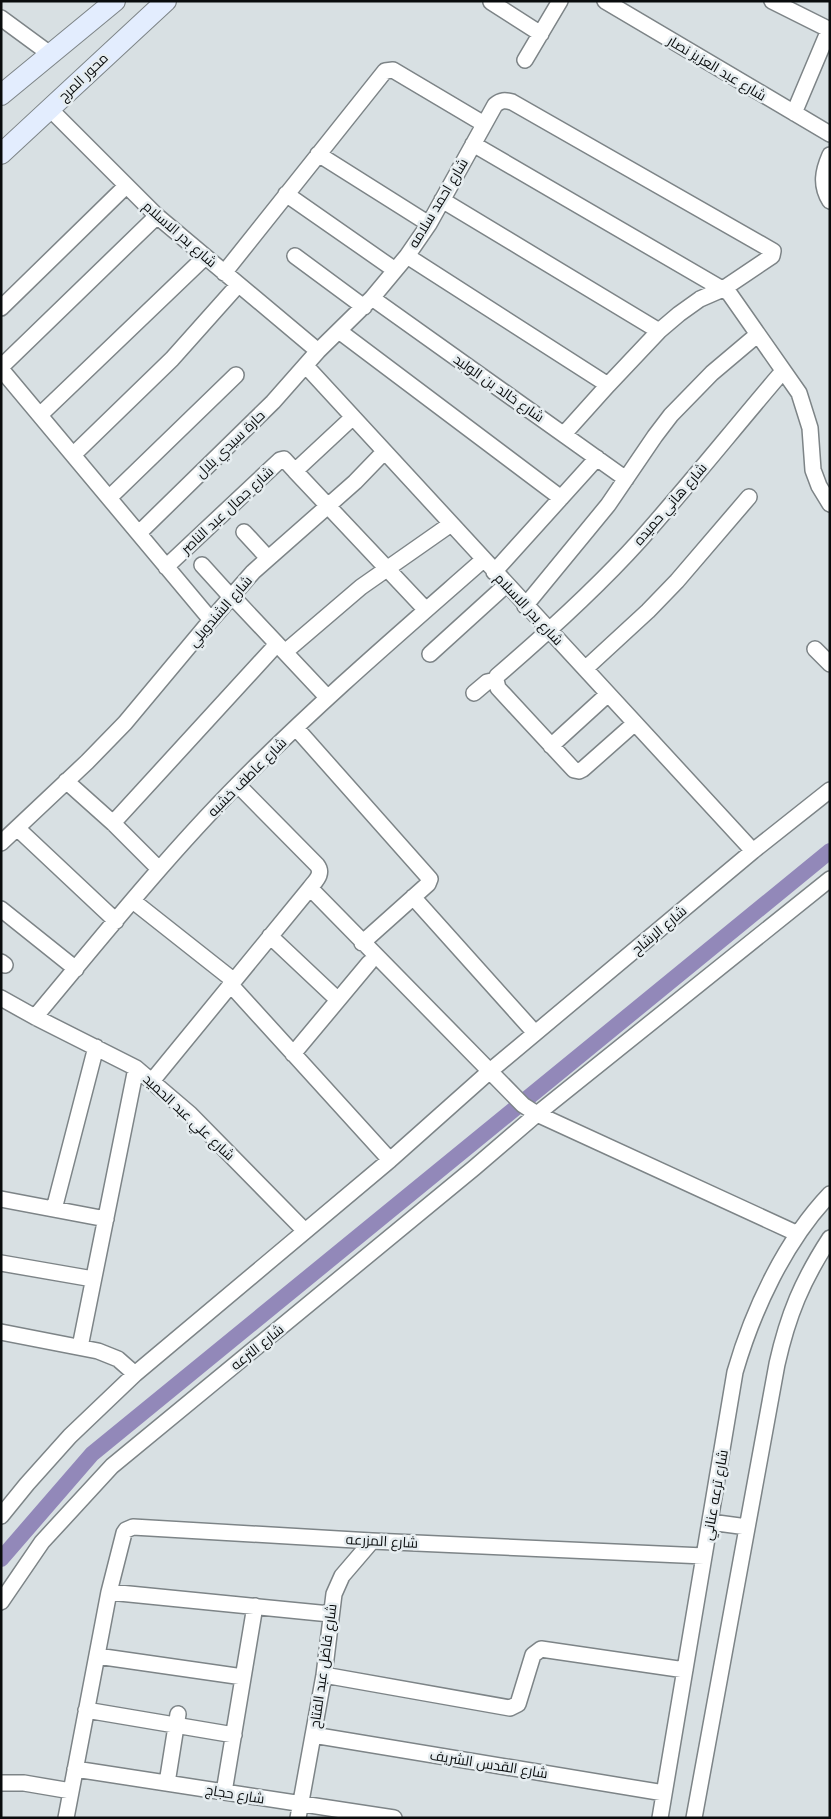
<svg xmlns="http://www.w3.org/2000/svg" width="831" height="1819" font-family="Arial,Cairo,sans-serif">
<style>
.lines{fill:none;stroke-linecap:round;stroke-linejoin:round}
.canal{stroke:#9288b9;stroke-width:16}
.street-casing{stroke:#7d8487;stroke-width:18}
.secondary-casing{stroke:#7d8487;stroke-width:22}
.street{stroke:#fff;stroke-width:15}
.secondary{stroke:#e3edfe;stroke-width:20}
.labels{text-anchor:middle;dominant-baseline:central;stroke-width:5;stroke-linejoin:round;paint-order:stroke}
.street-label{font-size:14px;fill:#090c0d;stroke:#e6edf0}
</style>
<rect width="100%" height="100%" fill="#d8e0e3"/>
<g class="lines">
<path class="canal" d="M1 1559 92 1454 830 851"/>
<defs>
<path id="street" d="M605 1 830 134
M772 1 830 30
M491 2 541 34
M1 18 50 54
M525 60 560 1
M50 109 157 216 318 351
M794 113 829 30
M473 144 729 293 799 393 810 428 813 470 819 486 830 504
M318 154 429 224
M830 155C823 171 820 185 830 201
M286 194 395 270
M442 200 659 331
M295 256 364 307
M407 256 608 385
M224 273 385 71 393 70 484 124
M372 298 626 479
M1 308 126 186
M339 331 561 498
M306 366 753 851
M1 367 157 216
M1 369 211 620
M40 415 205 257
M73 455 172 359 238 285
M295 471 426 610
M109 498 236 375
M244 532 268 558
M139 533 273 402 318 351 372 298 407 256 429 224 495 105C501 100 505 100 512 102L773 251 772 256 723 289 700 299 679 314 659 331 608 385 564 434
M202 565 231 597
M166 567 280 460 284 459 295 471 353 417
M494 572 597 458
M232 596 327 697
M525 606 608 505 655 436 671 415 712 373 757 335
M815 649 830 664
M285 652 361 587 451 524
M430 654 506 585
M585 669 648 611 677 581 749 497
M474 693 487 682 496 680
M635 723 583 769 579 771 574 770 498 688 496 680 497 676C547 633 596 589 640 540 689 485 735 427 783 371
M296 728 430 879 428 884 362 943
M551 746 608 694
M66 781 113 823 159 869
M113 823 277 644
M17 828 116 921
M1 843 87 762 125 723 211 620 253 572 355 482 384 452
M310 888 523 1105 537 1114 798 1234
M413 897 535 1033
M133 901 233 980
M1 909 76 969
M270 936 338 1000
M1 962 5 965
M230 984 390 1160
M1 998 35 1017 136 1068 190 1114 305 1231
M35 1017C101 938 166 857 238 784 316 705 400 633 483 560
M293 1054 369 963
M152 1081 310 888C315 881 324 874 317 865L238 785
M1 1199 106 1219
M54 1209 96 1047
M1 1263 93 1279
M1 1332 98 1351 118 1359 135 1374
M80 1347 136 1068
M1 1516 27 1484 70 1436 135 1374 390 1160 490 1071 753 851 830 790
M710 1522 747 1527
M109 1592 330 1614
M1 1602 42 1542 112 1466 474 1168 537 1114 830 879
M97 1656 243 1677
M324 1675 510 1708 518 1704 533 1655 541 1649 685 1670
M86 1710 234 1735
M313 1735 664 1793
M75 1769 394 1818
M1 1783H24L71 1791
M167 1783 178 1714
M224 1792 255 1606
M66 1818 109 1592 124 1533 126 1530 133 1527 372 1541 704 1556
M298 1818 324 1675 334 1594 342 1576 372 1541
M660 1818 735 1372C753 1310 785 1241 830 1194
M694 1818 777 1364C788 1315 802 1281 830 1238"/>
<path id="secondary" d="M1 95 115 1
M1 154 166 1"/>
</defs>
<use href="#street" class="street-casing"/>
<use href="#secondary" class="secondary-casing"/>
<use href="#street" class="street"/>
<use href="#secondary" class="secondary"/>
</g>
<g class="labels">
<g class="street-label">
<text transform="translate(717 68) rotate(31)">شارع عبد العزيز نصار</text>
<text transform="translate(83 77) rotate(-44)">محور المرج</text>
<text transform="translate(438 203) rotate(-59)">شارع احمد سلامه</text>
<text transform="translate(180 234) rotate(41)">شارع بدر الاسلام</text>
<text transform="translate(499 388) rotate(35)">شارع خالد بن الوليد</text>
<text transform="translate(230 444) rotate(-44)">حارة سيدي بلال</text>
<text transform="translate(670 504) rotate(-49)">شارع هاني حميده</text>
<text transform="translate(227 510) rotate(-43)">شارع جمال عبد الناصر</text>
<text transform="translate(529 609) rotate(47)">شارع بدر الاسلام</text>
<text transform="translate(220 611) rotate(-49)">شارع الشندويلي</text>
<text transform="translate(247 777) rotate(-45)">شارع عاطف خشبه</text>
<text transform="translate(659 930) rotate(-40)">شارع الرشاح</text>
<text transform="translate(189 1117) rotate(43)">شارع علي عبد الحميد</text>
<text transform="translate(257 1347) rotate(-39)">شارع الترعه</text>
<text transform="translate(715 1495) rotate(-80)">شارع ترعه عناني</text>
<text transform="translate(382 1541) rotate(3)">شارع المزرعه</text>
<text transform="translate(323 1666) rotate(-82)">شارع فاضل عبد الفتاح</text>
<text transform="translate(489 1764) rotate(9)">شارع القدس الشريف</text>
<text transform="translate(235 1794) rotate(9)">شارع حجاج</text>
</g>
</g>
<rect width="831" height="1819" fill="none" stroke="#090c0d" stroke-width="5"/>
</svg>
